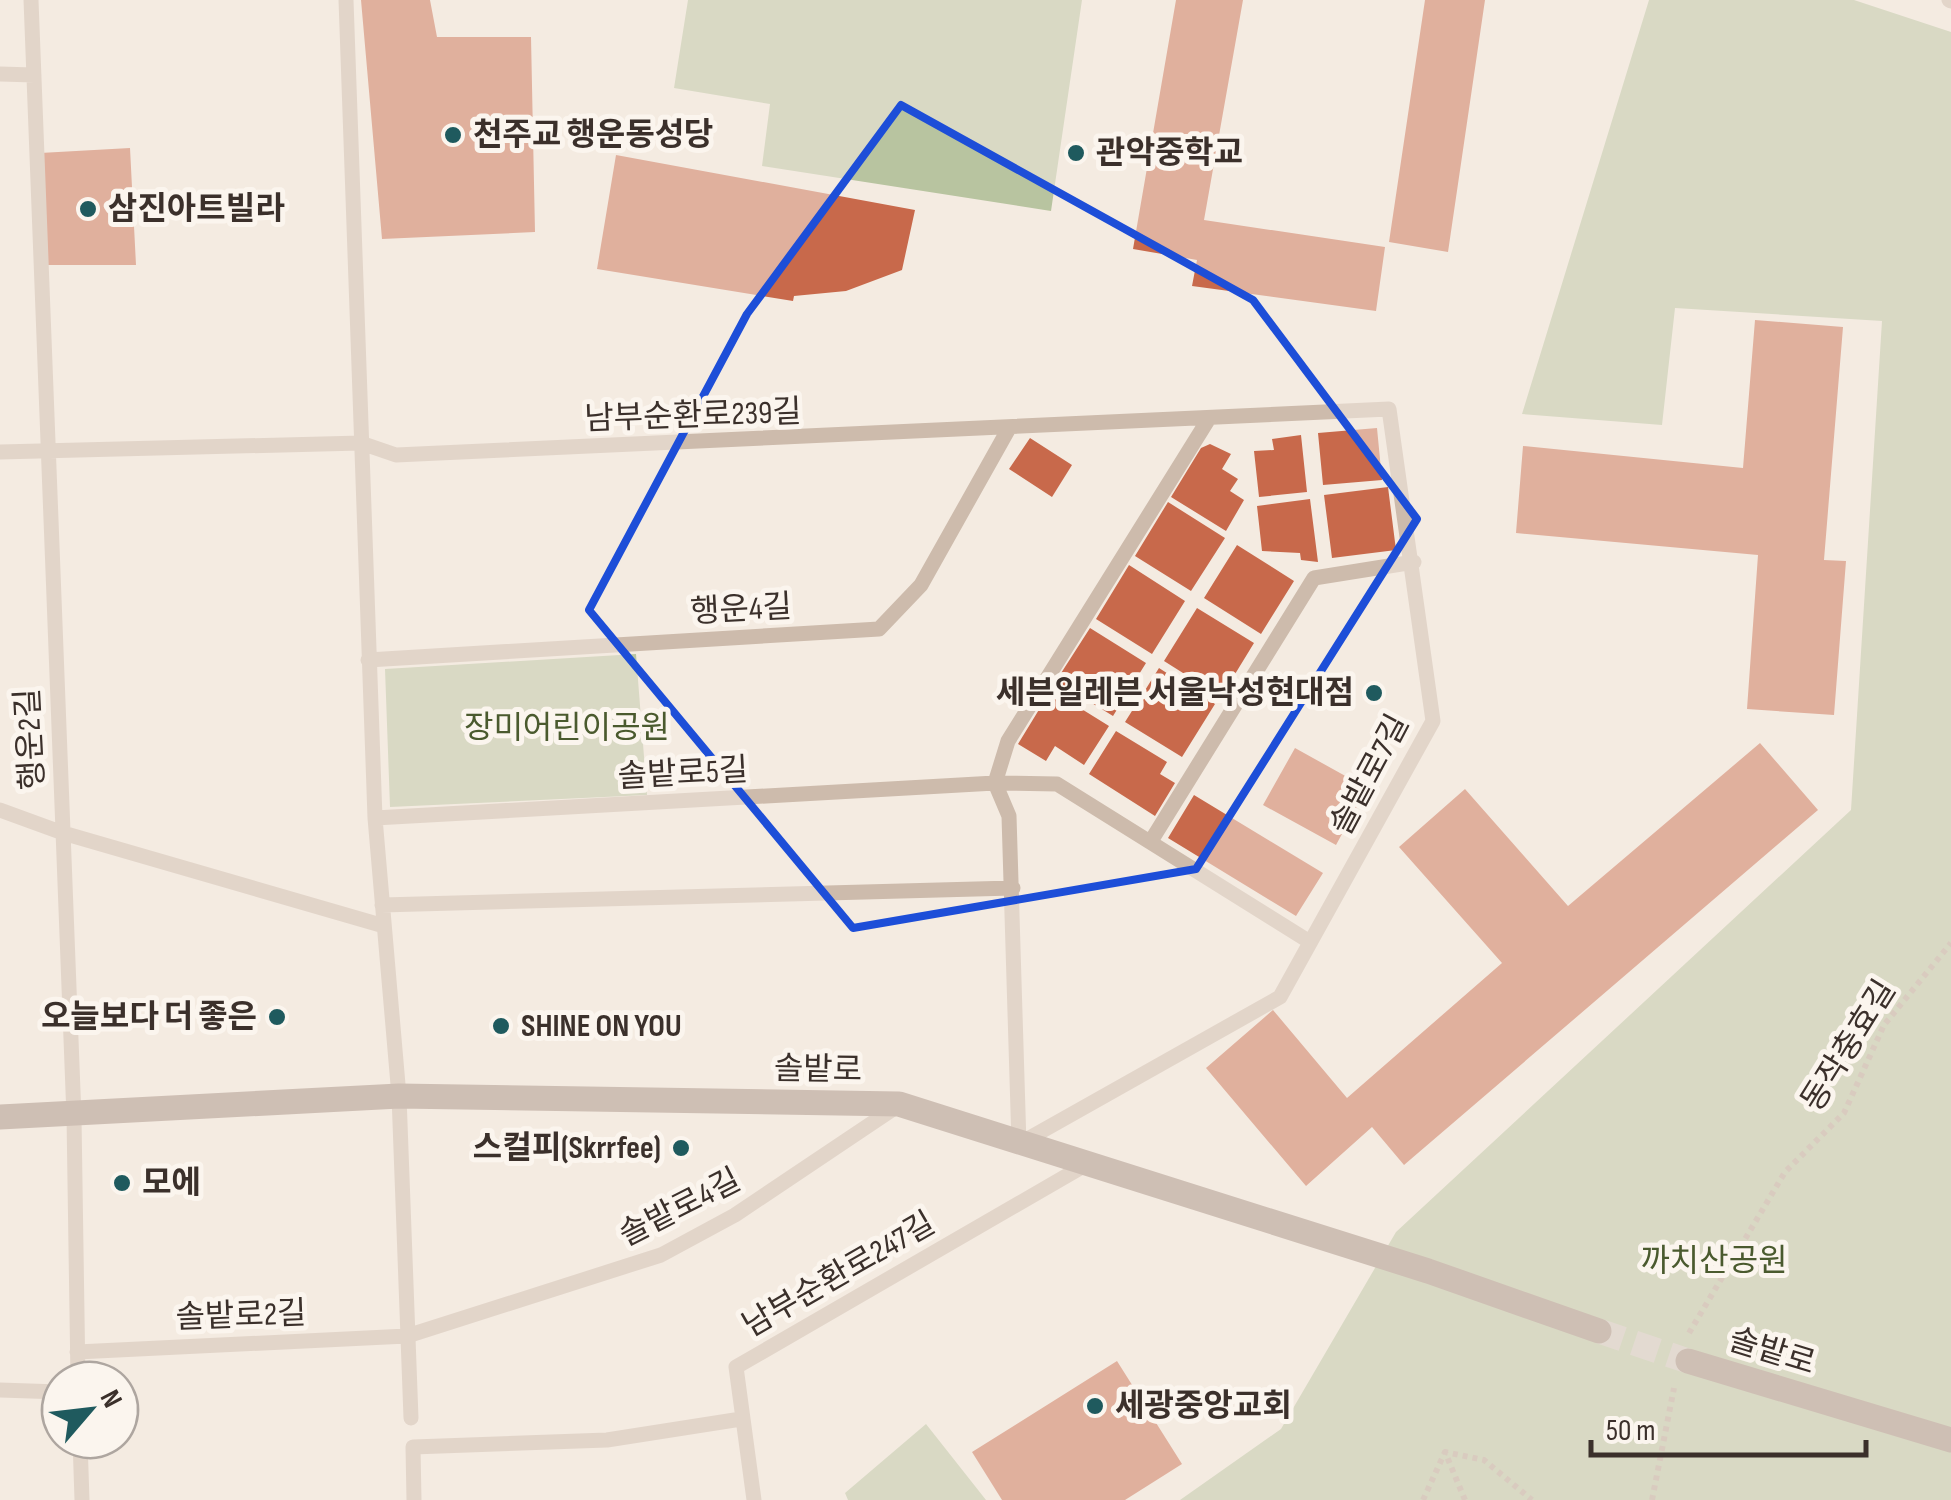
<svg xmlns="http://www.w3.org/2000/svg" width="1951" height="1500" font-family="'Sofia Sans Condensed','Noto Sans KR',sans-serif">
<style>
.green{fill:#b8c4a0}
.building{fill:#c8694b}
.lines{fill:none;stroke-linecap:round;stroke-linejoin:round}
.secondary-tunnel{stroke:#cfc6bd;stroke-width:25;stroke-dasharray:25 12;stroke-linecap:butt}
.path{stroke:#b9a596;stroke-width:6;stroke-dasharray:5 5;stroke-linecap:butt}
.lane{stroke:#cdbbac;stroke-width:15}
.secondary{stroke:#a18a7d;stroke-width:25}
.marked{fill:none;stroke:#1d4ed8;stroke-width:8;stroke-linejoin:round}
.poi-dot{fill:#1f5a5e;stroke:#fbf5ee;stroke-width:4}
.labels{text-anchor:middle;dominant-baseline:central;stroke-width:10;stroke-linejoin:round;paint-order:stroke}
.poi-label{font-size:32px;font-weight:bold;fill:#3b302b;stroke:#fbf5ee;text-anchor:start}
.street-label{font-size:32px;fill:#3b302b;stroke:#fbf5ee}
.park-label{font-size:32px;fill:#4a5a2e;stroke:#fbf5ee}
</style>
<rect width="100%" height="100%" fill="#f4ebe1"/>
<path class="green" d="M688 0H1082L1051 211 762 166 770 104 674 88Z
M1649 0H1854L1951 32V1500H1180L1281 1429 1396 1232 1851 810 1882 321 1675 308 1662 425 1522 414Z
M636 654 647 795 390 807 385 669Z
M926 1424 986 1500H848L845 1493Z"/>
<path class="building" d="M361 0H430L437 37H531L535 232 382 239Z
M1176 0H1243L1204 220 1385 247 1376 311 1192 286 1197 260 1133 249Z
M1425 0H1485L1448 252 1389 242Z
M130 148 136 265H44L40 153Z
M616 155 915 210 902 270 846 291 794 296 793 301 597 269Z
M1755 320 1843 327 1824 560 1846 561 1834 715 1747 709 1758 555 1516 533 1523 446 1743 468Z
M1377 428 1382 480 1323 485 1318 433Z
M1301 435 1307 492 1259 497 1254 451 1274 450 1272 439Z
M1030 438 1072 465 1052 497 1009 469Z
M1210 444 1231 454 1222 469 1238 479 1230 491 1244 500 1226 531 1171 497 1201 448Z
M1388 487 1396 550 1332 558 1324 495Z
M1310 499 1318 562 1301 560 1300 553 1262 551 1257 506Z
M1168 502 1225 538 1191 591 1135 556Z
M1237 545 1294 581 1261 634 1204 598Z
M1129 565 1185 601 1152 654 1096 619Z
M1197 608 1254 643 1221 697 1164 661Z
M1090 628 1146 663 1113 716 1056 681Z
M1159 668 1215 704 1182 757 1125 722Z
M1051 690 1109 726 1084 765 1055 746 1046 761 1018 744Z
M1116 731 1167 762 1160 774 1175 783 1155 816 1089 774Z
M1760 743 1818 810 1404 1165 1372 1127 1306 1186 1206 1068 1273 1010 1347 1098 1502 963 1399 847 1465 789 1568 906Z
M1295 748 1367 788 1336 845 1263 805Z
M1194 795 1323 873 1296 916 1168 838Z
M1117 1361 1182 1464 1125 1500H1002L972 1452Z"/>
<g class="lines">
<path class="secondary-tunnel" d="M1599 1331 1688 1361"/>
<path class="path" d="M1689 1333 1785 1172 1844 1113 1884 1025 1951 943
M1423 1500 1445 1452
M1465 1500 1445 1452 1484 1460 1532 1500
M1652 1500 1674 1388"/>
<path class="lane" d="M31 0 74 1117 78 1380
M346 0 375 818 399 1096 411 1418
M1949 0 1951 1
M0 74 34 75
M0 452 361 443 396 455 1389 409 1433 721 1280 997 1019 1144 1009 816 995 783 1057 784 1310 942
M368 660 879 629 921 585 1008 430
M0 810 63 833 384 926
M375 818 995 783 1008 741 1208 420
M1151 841 1314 578 1414 562
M382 905 1013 888
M77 1352 407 1336 661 1255 735 1215 896 1107
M0 1390 60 1392
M80 1440 82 1500
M414 1500 413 1447 607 1440 741 1419
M754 1500 736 1367 1087 1164"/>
<path class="secondary" d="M0 1117 399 1096 899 1104 1428 1271 1599 1331
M1688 1361 1951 1440"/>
</g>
<path d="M0 0H1951V1500H0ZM901 105 1253 300 1417 519 1196 869 853 928 589 610 747 314Z" fill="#f4ebe1" fill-opacity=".55" fill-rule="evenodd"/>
<path class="marked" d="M901 105 1253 300 1417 519 1196 869 853 928 589 610 747 314Z"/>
<g class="poi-dot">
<circle cx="453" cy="135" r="10"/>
<circle cx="1076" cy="153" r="10"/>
<circle cx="88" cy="209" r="10"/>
<circle cx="1374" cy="693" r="10"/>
<circle cx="277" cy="1017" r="10"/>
<circle cx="501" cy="1026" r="10"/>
<circle cx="681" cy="1148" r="10"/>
<circle cx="122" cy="1183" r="10"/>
<circle cx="1095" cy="1406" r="10"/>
</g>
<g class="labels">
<g class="poi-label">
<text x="473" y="135">천주교 행운동성당</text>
<text x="1096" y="153">관악중학교</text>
<text x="108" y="209">삼진아트빌라</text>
<text x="1354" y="693" text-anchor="end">세븐일레븐 서울낙성현대점</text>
<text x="257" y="1017" text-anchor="end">오늘보다 더 좋은</text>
<text x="521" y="1026">SHINE ON YOU</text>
<text x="661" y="1148" text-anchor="end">스컬피(Skrrfee)</text>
<text x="142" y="1183">모에</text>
<text x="1115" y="1406">세광중앙교회</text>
</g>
<g class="street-label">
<text transform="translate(693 416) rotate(-2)">남부순환로239길</text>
<text transform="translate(741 610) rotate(-3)">행운4길</text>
<text transform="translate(31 739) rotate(-93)">행운2길</text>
<text transform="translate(683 774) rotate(-3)">솔밭로5길</text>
<text transform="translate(1370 775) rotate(-62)">솔밭로7길</text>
<text transform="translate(1849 1046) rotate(-58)">동작충효길</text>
<text transform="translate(818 1070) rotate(1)">솔밭로</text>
<text transform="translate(680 1208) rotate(-27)">솔밭로4길</text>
<text transform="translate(839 1275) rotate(-30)">남부순환로247길</text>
<text transform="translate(241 1316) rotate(-2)">솔밭로2길</text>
<text transform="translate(1772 1352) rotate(17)">솔밭로</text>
</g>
<g class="park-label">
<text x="567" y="728">장미어린이공원</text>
<text x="1714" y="1261">까치산공원</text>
</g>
</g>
<g transform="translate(90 1410) rotate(62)"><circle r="48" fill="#fbf5ee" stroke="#aea6a0" stroke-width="2.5"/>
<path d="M0-8L18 38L0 25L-18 38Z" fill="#1f5a5e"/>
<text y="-15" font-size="28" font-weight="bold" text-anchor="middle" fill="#3b302b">N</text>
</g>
<path d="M1591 1440v15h275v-15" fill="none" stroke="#3b302b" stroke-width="5"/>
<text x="1606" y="1440" font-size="30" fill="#3b302b" stroke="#fbf5ee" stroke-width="8" paint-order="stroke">50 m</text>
</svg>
